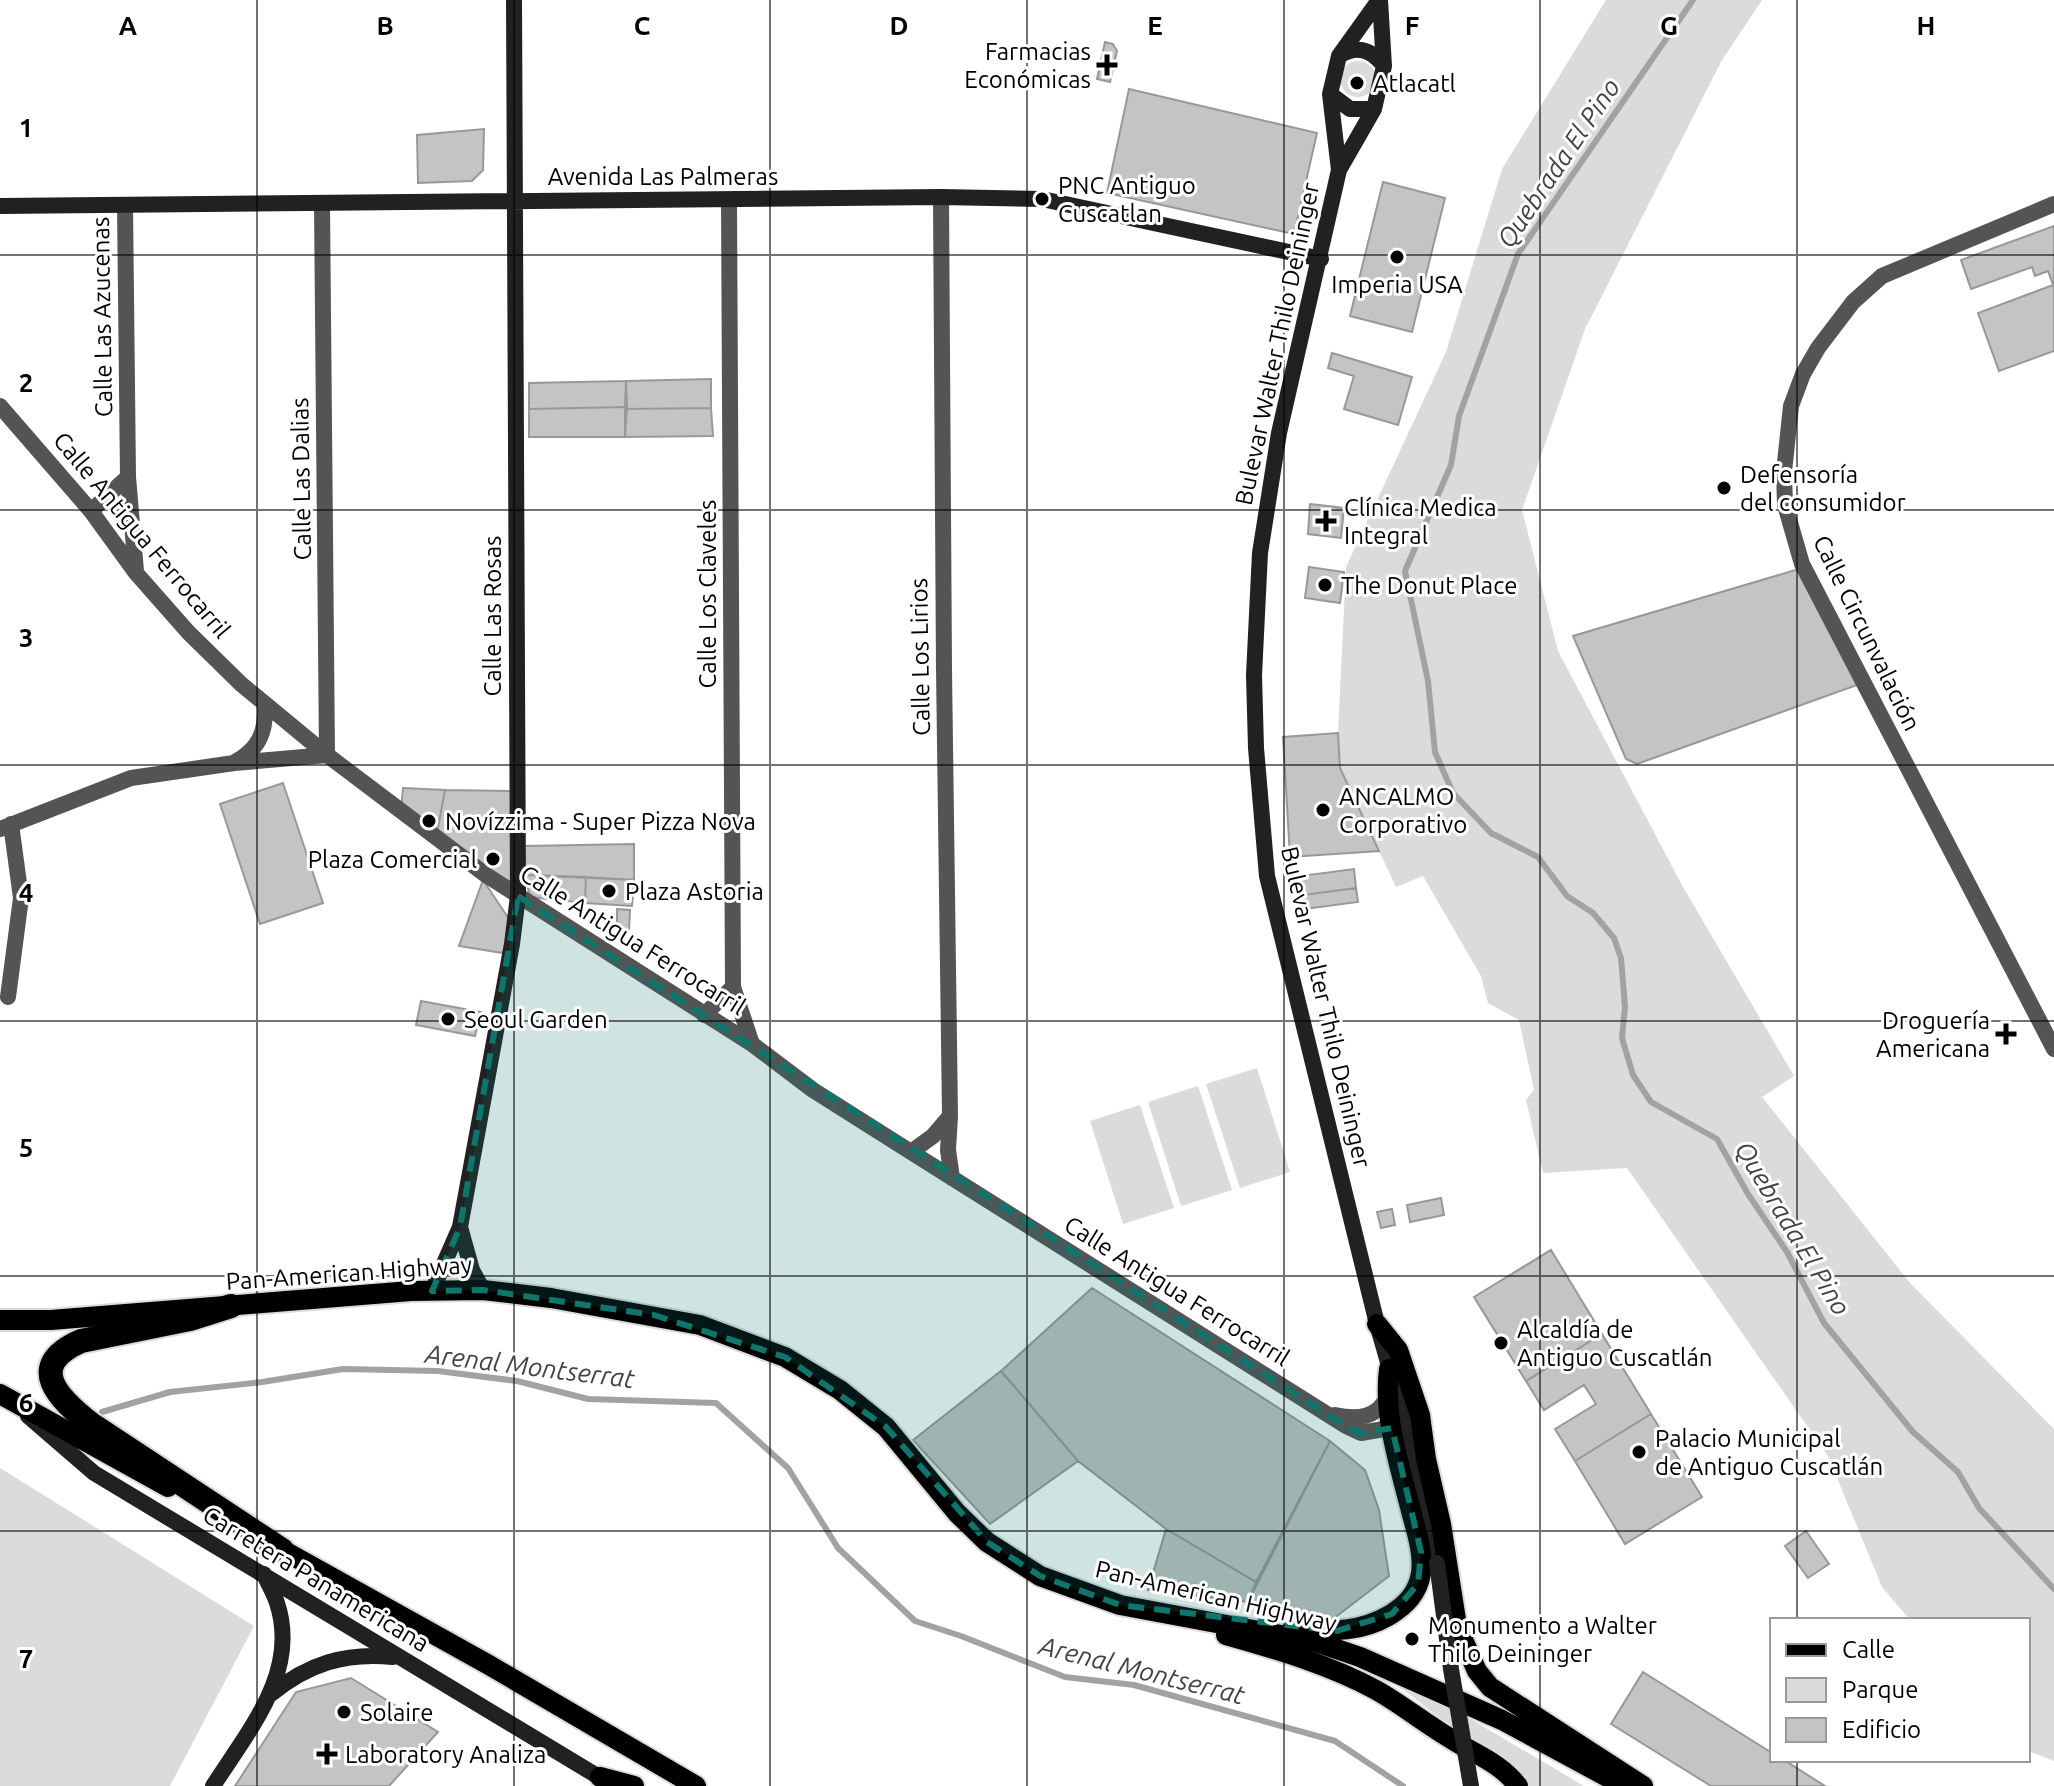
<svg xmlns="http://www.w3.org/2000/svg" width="2054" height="1786" font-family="Ubuntu,sans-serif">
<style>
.green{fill:#dbdbdb}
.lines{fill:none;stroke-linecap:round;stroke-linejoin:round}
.stream{stroke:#a2a2a2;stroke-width:6}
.building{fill:#c4c4c4;stroke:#989898;stroke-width:2}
.primary-casing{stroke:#dbdbdb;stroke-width:24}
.highway-casing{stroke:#dbdbdb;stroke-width:28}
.street{stroke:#545454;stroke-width:16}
.secondary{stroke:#212121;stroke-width:16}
.primary{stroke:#000;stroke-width:20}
.highway{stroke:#000;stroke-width:24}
.secondary-bridge{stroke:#212121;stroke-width:16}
.marked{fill:#0f766e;fill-opacity:0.2;stroke:#0f766e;stroke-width:6;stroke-dasharray:16 10;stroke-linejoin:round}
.grid{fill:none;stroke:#000;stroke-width:2;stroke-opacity:0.55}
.poi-dot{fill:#000;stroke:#fff;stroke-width:3}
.labels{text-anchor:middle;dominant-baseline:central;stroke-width:6;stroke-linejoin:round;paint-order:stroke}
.poi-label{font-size:24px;fill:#000;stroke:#fff;text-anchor:start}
.street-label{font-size:24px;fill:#000;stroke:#fff}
.water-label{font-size:26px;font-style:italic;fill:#434343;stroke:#fff}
.grid-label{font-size:26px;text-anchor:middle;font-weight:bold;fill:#000;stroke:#fff;stroke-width:6;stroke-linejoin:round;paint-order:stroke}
</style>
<rect width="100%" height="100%" fill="#fff"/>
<path class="green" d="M1606 0H1762L1722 60 1585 329 1522 510 1558 651 1683 887 1794 1076 1762 1097 1910 1283 2054 1429V1761L2028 1751V1620H1910L1882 1587 1828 1456 1627 1168 1543 1173 1526 1100 1534 1090 1519 1020 1488 1003 1481 976 1423 876 1396 887 1340 768 1338 733 1346 567 1446 352 1502 169Z
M1340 79a18 18 0 1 1 36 0a18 18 0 1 1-36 0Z
M1257 1068 1290 1172 1240 1188 1206 1084Z
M1198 1086 1232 1190 1181 1206 1148 1102Z
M1140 1105 1174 1208 1123 1224 1090 1121Z
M0 1468 254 1626 170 1786H0Z
M1396 1680 1430 1695 1584 1786H1525L1504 1760 1448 1724 1397 1685Z"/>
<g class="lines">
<path class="stream" d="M1693 0 1518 254 1459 416 1451 465 1405 571 1428 681 1435 752 1453 793 1491 833 1538 857 1567 896 1593 913 1614 938 1621 958 1625 1007 1622 1038 1633 1075 1651 1102 1717 1139 1748 1194 1787 1252 1824 1323 1913 1432 1958 1472 1979 1508 2054 1589
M102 1412 170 1392 262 1382 343 1369 438 1371 517 1381 588 1399 716 1403 788 1468 838 1548 915 1621 961 1636 1065 1677 1134 1685 1335 1741 1403 1786"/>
</g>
<path class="building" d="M1105 42 1113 44 1117 51 1110 82 1097 79Z
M1129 89 1317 133 1294 234 1107 193Z
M484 129 483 170 472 181 418 183 417 135Z
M1383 182 1445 198 1412 332 1350 316Z
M2054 226V351L1999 371 1978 313 2053 285 2048 271 2035 276 2032 267 1971 289 1961 260Z
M1332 353 1412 377 1398 425 1344 409 1354 376 1328 368Z
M711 379V408L625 409 626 381Z
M626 381 627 407 529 409V383Z
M627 407 625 437H529V409Z
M711 408 713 436 625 437V409Z
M1310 504 1344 508 1341 538 1308 534Z
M1309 567 1344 572 1340 603 1305 598Z
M1799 569 1857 685 1637 764 1626 759 1573 636Z
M1338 733 1340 768 1379 851 1290 857 1283 737Z
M283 783 323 903 260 924 220 804Z
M403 788 445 790 437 833 401 809Z
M445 790 512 791V884L437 833Z
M634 844V880L525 875 524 846Z
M1354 869 1356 888 1296 896 1293 877Z
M525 875 586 877 585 903 530 897Z
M586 877 634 880 632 906 585 903Z
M483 880 511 922 503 953 459 946Z
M1356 888 1358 902 1298 910 1296 896Z
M617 909 630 910 629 931 617 929Z
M421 1001 481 1012 475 1036 416 1025Z
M1441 1198 1444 1215 1410 1222 1407 1205Z
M1392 1209 1395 1225 1381 1228 1377 1212Z
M1551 1250 1602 1334 1526 1381 1474 1297Z
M1092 1288 1330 1441 1256 1582 1166 1529 1078 1461 1001 1371Z
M1602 1334 1651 1414 1575 1461 1555 1429 1596 1404 1584 1385 1544 1410 1526 1381Z
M1001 1371 1078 1461 990 1524 913 1440Z
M1651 1414 1702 1497 1625 1544 1575 1461Z
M1330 1441 1365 1470 1379 1510 1389 1576 1333 1619 1248 1602Z
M1166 1529 1256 1582 1248 1602 1148 1590Z
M1806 1531 1829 1564 1808 1578 1785 1546Z
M1643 1672 1772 1753V1760H1784L1825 1786H1711L1611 1724Z
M351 1678 438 1732 389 1786H235L296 1692Z"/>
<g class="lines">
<defs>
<path id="primary" d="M0 1320H51L411 1291 483 1290 551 1298 700 1325 785 1357 840 1390 886 1427 957 1513 987 1542 1040 1576 1120 1605 1313 1641 1360 1657 1502 1720 1624 1786
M1377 1324 1398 1350 1420 1415 1426 1459 1441 1524 1457 1626 1477 1671 1490 1687 1643 1786
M0 1394 168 1487
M270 1543 489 1665 696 1786
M1301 1628C1333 1632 1361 1632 1390 1615 1406 1605 1418 1593 1421 1573 1424 1551 1415 1528 1410 1507 1399 1464 1383 1414 1389 1369
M1226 1635C1276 1649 1330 1665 1376 1690 1401 1704 1423 1722 1448 1737 1472 1753 1500 1762 1518 1786
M600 1777 634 1786"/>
<path id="highway" d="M231 1306 190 1319 81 1341C24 1366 59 1399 91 1424L282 1550"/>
</defs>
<use href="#primary" class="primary-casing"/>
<use href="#highway" class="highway-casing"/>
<path class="street" d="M941 197 944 669 950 1116 948 1150 952 1178
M729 200 733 987 752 1044
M2054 204 1882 276 1853 302 1818 348 1803 374 1791 406 1784 472 1785 505 1802 564 2054 1049
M125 205 128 477 136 571
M0 406 91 511 136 573 188 632 241 684 327 755 486 875 752 1044 813 1090 911 1152 1346 1426 1361 1433 1401 1426
M91 511 128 477
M235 762C259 749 266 732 265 706
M0 829 131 778 234 763 327 755 322 204
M8 997 21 898 11 824
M704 1015 733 987
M911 1152 933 1136 950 1116
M1335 1415C1358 1420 1377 1418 1388 1396"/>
<path class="secondary" d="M1379 0 1339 56 1330 94 1339 170 1279 433 1260 553 1254 675 1256 748 1267 876 1377 1324 1406 1425 1437 1563
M1339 56C1357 45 1371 49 1384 66
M1330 94 1350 109H1374
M1339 170 1374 109 1384 66 1380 0
M0 206 941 197 1042 199 1321 259
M460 1227 472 1270 483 1290
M432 1291 460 1227 512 944 518 896 514 0
M28 1416 94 1473 609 1783
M271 1694C308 1664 345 1652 393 1657
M213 1786C248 1731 300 1672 277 1603 274 1593 268 1584 264 1574"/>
<use href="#primary" class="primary"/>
<use href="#highway" class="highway"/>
<path class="secondary-bridge" d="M1437 1563 1451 1669 1471 1786"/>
</g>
<path class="marked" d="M518 896 1346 1426 1361 1433 1392 1428 1421 1552 1418 1584 1392 1614 1337 1631 1120 1605 1040 1576 987 1542 886 1427 785 1357 654 1315 483 1290 432 1291 460 1227Z"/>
<path class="grid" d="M257 0V1786M514 0V1786M770 0V1786M1027 0V1786M1284 0V1786M1540 0V1786M1797 0V1620M0 255H2054M0 510H2054M0 765H2054M0 1021H2054M0 1276H2054M0 1531H2054M1797 1760V1786"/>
<g class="poi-dot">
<path d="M1103 53h8v8h8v8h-8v8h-8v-8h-8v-8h8z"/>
<circle cx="1357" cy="83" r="8"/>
<circle cx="1042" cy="199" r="8"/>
<circle cx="1397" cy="257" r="8"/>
<circle cx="1724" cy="488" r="8"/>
<path d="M1322 509h8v8h8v8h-8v8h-8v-8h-8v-8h8z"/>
<circle cx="1325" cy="585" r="8"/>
<circle cx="1323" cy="810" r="8"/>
<circle cx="429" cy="821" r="8"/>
<circle cx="493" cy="859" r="8"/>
<circle cx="609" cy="891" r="8"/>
<circle cx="448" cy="1019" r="8"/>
<path d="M2002 1022h8v8h8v8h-8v8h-8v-8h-8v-8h8z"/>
<circle cx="1501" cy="1343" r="8"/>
<circle cx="1639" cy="1452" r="8"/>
<circle cx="1412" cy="1639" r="8"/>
<circle cx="344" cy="1712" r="8"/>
<path d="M323 1742h8v8h8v8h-8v8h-8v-8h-8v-8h8z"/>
</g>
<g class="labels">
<g class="poi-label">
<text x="1091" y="51" text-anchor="end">Farmacias<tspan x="1091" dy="28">Económicas</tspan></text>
<text x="1373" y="83">Atlacatl</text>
<text x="1058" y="185">PNC Antiguo<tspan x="1058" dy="28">Cuscatlan</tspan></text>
<text x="1397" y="284" text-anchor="middle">Imperia USA</text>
<text x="1740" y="474">Defensoría<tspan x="1740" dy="28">del consumidor</tspan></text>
<text x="1344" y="507">Clínica Medica<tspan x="1344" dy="28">Integral</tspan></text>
<text x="1341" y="585">The Donut Place</text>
<text x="1339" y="796">ANCALMO<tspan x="1339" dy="28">Corporativo</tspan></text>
<text x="445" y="821">Novízzima - Super Pizza Nova</text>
<text x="477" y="859" text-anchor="end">Plaza Comercial</text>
<text x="625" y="891">Plaza Astoria</text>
<text x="464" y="1019">Seoul Garden</text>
<text x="1990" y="1020" text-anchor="end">Droguería<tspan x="1990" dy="28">Americana</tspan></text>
<text x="1517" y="1329">Alcaldía de<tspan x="1517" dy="28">Antiguo Cuscatlán</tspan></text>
<text x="1655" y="1438">Palacio Municipal<tspan x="1655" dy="28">de Antiguo Cuscatlán</tspan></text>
<text x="1428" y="1625">Monumento a Walter<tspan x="1428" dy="28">Thilo Deininger</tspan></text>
<text x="360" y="1712">Solaire</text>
<text x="345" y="1754">Laboratory Analiza</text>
</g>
<g class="street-label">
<text x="663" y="176">Avenida Las Palmeras</text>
<text transform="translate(102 317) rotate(-91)">Calle Las Azucenas</text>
<text transform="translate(1277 344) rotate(-78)">Bulevar Walter Thilo Deininger</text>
<text transform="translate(301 479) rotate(-91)">Calle Las Dalias</text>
<text transform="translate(142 535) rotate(50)">Calle Antigua Ferrocarril</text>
<text transform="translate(707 594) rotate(-90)">Calle Los Claveles</text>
<text transform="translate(492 616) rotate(-90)">Calle Las Rosas</text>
<text transform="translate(1867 633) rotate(64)">Calle Circunvalación</text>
<text transform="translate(920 657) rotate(-91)">Calle Los Lirios</text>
<text transform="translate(633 940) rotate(32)">Calle Antigua Ferrocarril</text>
<text transform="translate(1326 1007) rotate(77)">Bulevar Walter Thilo Deininger</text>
<text transform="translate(349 1273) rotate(-4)">Pan-American Highway</text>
<text transform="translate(1177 1291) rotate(32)">Calle Antigua Ferrocarril</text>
<text transform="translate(316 1579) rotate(31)">Carretera Panamericana</text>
<text transform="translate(1216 1596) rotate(13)">Pan-American Highway</text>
</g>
<g class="water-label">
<text transform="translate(1558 163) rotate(-56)">Quebrada El Pino</text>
<text transform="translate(1793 1228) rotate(59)">Quebrada El Pino</text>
<text transform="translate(530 1366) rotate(7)">Arenal Montserrat</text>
<text transform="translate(1142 1670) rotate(14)">Arenal Montserrat</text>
</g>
</g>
<g class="grid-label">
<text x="128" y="35">A</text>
<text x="385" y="35">B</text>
<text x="642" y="35">C</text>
<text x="899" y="35">D</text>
<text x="1155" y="35">E</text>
<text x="1412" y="35">F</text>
<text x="1669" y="35">G</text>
<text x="1926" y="35">H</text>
<text x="26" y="137">1</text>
<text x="26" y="392">2</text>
<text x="26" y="647">3</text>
<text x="26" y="902">4</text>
<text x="26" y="1157">5</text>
<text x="26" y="1412">6</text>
<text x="26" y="1668">7</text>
</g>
<rect x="1770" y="1618" width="260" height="144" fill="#ffffff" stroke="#999999" stroke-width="2"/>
<rect x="1786" y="1644" width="40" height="12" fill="#000000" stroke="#999999" stroke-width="2"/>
<text x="1842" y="1658" font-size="24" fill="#000000">Calle</text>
<rect x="1786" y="1678" width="40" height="24" fill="#dbdbdb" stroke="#999999" stroke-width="2"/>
<text x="1842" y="1698" font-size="24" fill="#000000">Parque</text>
<rect x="1786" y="1718" width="40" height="24" fill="#c4c4c4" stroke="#999999" stroke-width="2"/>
<text x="1842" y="1738" font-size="24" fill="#000000">Edificio</text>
</svg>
